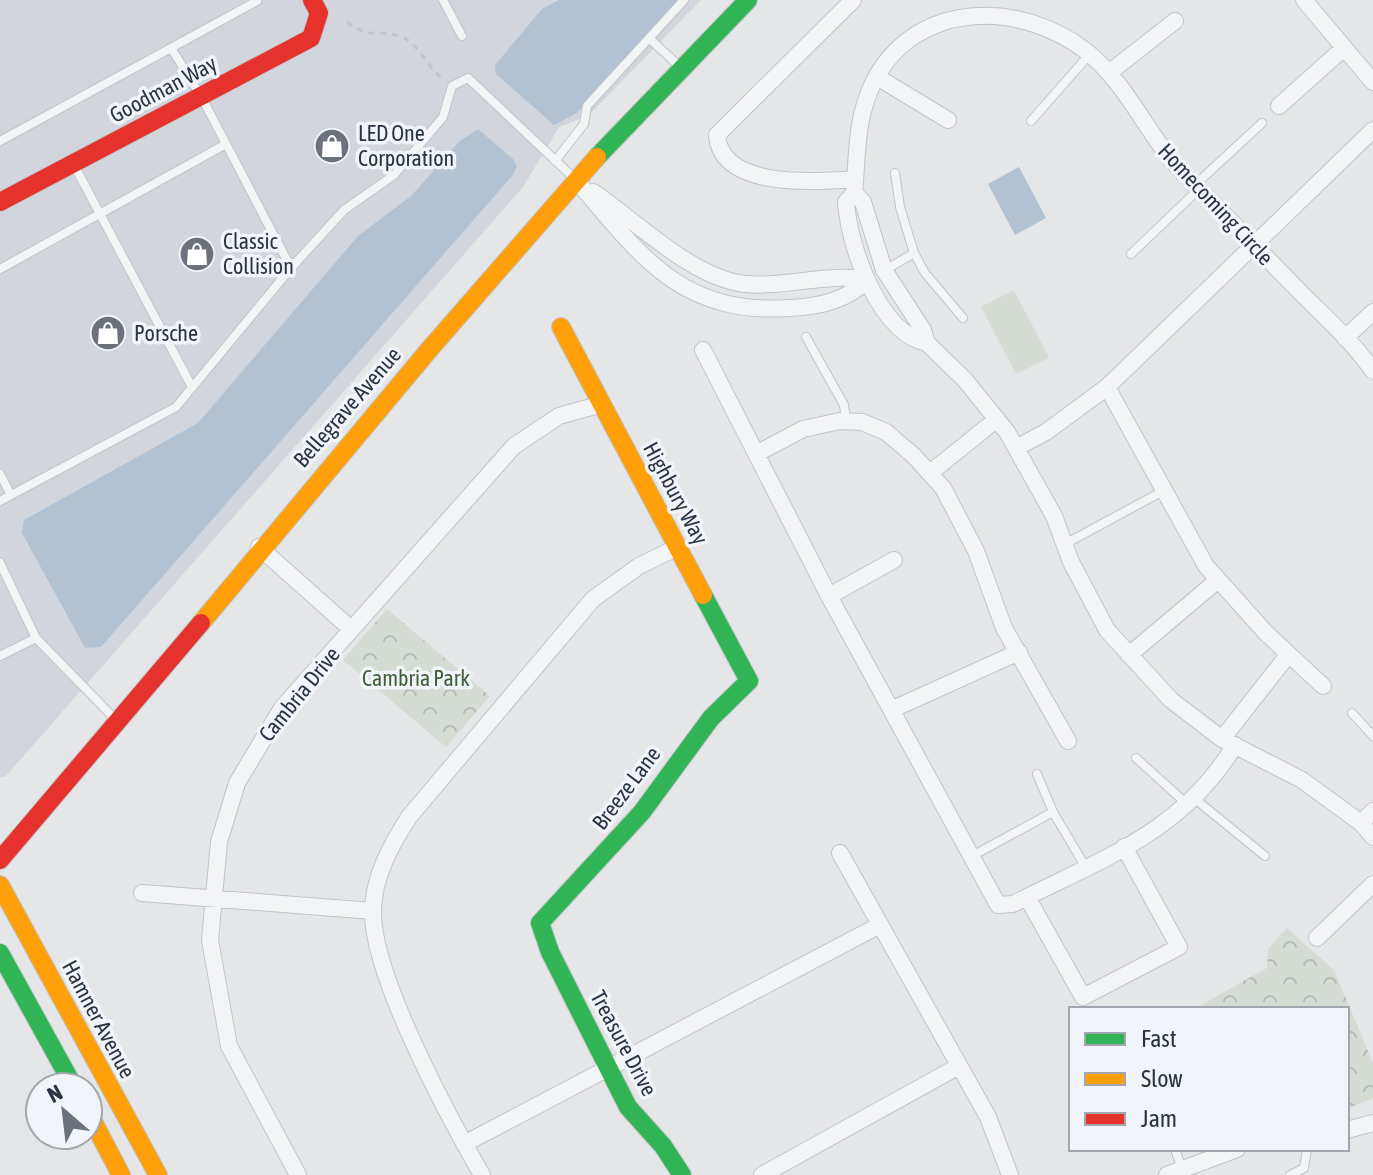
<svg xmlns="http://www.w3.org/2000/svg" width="1373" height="1175" font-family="'Asap Condensed',sans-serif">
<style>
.built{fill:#d2d5db}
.park{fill:url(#park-crowns)}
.pitch{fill:#d4dcd4}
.water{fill:#b2c2d3}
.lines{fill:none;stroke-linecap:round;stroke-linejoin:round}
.lane-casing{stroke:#c2c4c6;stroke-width:10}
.street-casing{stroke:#c2c4c6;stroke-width:18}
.fast-casing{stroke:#c2c4c6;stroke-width:20}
.slow-casing{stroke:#c2c4c6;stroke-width:20}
.jam-casing{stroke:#c2c4c6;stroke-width:20}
.path{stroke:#c3c4c8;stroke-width:3;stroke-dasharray:6 6;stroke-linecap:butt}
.lane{stroke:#f3f4f5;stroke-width:8}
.street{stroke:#f3f4f5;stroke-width:16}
.fast{stroke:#30b455;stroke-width:18}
.slow{stroke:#ff9f0a;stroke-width:18}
.jam{stroke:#e5322d;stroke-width:18}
.labels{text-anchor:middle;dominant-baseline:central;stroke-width:7;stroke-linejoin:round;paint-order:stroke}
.street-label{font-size:22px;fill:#2a3342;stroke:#f1f4f8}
.poi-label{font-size:22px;fill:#2a3342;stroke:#f1f4f8;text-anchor:start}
.park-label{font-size:22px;fill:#3e5e37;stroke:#f1f4f8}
</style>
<defs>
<pattern id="park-crowns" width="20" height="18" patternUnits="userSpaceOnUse" patternTransform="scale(2)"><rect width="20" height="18" fill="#d4dcd4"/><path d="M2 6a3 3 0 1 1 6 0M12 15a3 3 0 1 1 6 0" fill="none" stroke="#b6bdb7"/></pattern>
</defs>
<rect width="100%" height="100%" fill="#e4e6e8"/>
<path class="built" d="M0 0H701L588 116 559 127 523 187 5 777H0Z"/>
<path class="park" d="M387 609 490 696 446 747 343 660Z
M1287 928 1334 970 1373 1063V1098L1347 1109V1009H1194L1267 968 1268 949Z"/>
<path class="pitch" d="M1014 290 1049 358 1016 374 981 307Z"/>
<path class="water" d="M559 0H679L577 113 554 125 496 74 495 65 542 9Z
M478 129 513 159 517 166 512 176 101 647 85 648 22 533 24 520 198 423 358 236 411 196 460 141Z
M1019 167 1046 218 1015 235 988 184Z"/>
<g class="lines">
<defs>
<path id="lane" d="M443 0 462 36
M650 39 679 66
M171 48 257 1
M1031 121 1089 55
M0 141 171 48 201 96 291 268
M555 161 584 124 587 106 684 0
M74 165 192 387
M1195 185 1262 123
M914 253 925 273 963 318
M1131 254 1199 189
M0 269 226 144
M882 272 914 253 900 207 895 173
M806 337 844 405 846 421
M0 474 11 495
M0 501 176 407 291 268 344 210 394 175 443 117 452 86 468 78 574 178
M1065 544 1163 491
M0 563 36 638 0 656
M36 638 117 721
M1352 713 1373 736
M1136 758 1188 805
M1037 774 1053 812
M1195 799 1265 856
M972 856 1053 812 1085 866
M1175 1149 1182 1169
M1290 1175 1304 1168 1307 1149"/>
<path id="street" d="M853 0 717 135C721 190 818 182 855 179
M1304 0 1373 82
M1110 72 1175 21
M877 77 948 120
M1279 106 1344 48
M576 180C640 255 680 315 789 308 817 307 848 300 867 280
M593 192C636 221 692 278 745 284 786 288 828 272 867 280
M854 193 863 202 884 270 923 330 927 343 965 380 1007 432 1054 516 1071 562 1107 630 1171 700 1222 739 1302 780 1361 823 1373 837
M1345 338 1373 312
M927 343C879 333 849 247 846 202L854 193C858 152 855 120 874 81 916 0 1020 0 1086 51 1129 85 1147 136 1184 174 1224 214 1264 255 1303 295 1327 319 1354 343 1373 371
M703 350 829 596 998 905 1013 904C1101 859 1182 833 1235 745
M1107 387 1206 566 1266 633 1323 686
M1016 448 1046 432 1107 387 1373 130
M756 454 803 429 840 421 862 422 886 432 914 456 943 488 976 551 1004 628 1068 741
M930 473 997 419
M259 547 351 629
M829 596 894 560
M1129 655 1218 580
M893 709 1019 652
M1222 739 1288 655
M1361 823 1373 811
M840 853 988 1117 1010 1175
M142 893 373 911
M1027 897 1083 997 1179 947 1124 847
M1317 938 1373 884
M1347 1130 1373 1123
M464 1144 880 925
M298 1175 229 1046 210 940 219 842 237 783 282 708 514 446 559 416 602 404
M482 1175C449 1118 372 975 373 912 373 877 391 845 409 817L593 599 639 566 678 547
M762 1175 959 1066
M1167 1175 1237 1149"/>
<path id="fast" d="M597 157 748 0
M0 953 74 1087
M682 1175 663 1146 628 1107 550 952 540 923 642 812 711 718 749 681 703 595"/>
<path id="slow" d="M561 327 703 595
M201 623 428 351 597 157
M0 885 158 1175
M88 1112 121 1175"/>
<path id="jam" d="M0 202 311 38 319 13 312 0
M0 860 201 623"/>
</defs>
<use href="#lane" class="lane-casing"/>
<use href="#street" class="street-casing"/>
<use href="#fast" class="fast-casing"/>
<use href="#slow" class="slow-casing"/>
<use href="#jam" class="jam-casing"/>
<path class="path" d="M347 22C372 41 378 28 402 37 417 42 428 68 443 79"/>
<use href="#lane" class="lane"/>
<use href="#street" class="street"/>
<use href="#fast" class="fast"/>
<use href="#slow" class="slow"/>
<use href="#jam" class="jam"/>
</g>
<defs>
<symbol id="shop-disc" viewBox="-11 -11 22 22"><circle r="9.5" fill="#6b727c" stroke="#f1f4f8"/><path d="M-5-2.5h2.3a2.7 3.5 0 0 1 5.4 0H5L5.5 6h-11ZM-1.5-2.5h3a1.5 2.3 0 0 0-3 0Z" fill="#fff"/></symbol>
</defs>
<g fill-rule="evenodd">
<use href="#shop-disc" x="312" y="126" width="40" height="40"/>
<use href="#shop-disc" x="177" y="234" width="40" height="40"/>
<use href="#shop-disc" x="88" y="313" width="40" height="40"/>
</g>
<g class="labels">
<g class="street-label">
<text transform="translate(163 89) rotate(-28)">Goodman Way</text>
<text transform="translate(1216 204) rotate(47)">Homecoming Circle</text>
<text transform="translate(347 407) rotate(-49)">Bellegrave Avenue</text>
<text transform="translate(676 493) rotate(62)">Highbury Way</text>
<text transform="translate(299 694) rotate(-51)">Cambria Drive</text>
<text transform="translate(626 788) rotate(-53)">Breeze Lane</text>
<text transform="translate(99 1019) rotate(62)">Hamner Avenue</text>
<text transform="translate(624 1043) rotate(62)">Treasure Drive</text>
</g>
<g class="poi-label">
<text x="358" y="133">LED One<tspan x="358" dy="25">Corporation</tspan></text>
<text x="223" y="241">Classic<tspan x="223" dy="25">Collision</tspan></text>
<text x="134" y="333">Porsche</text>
</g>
<g class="park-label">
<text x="416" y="678">Cambria Park</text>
</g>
</g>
<rect x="1069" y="1007" width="280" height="144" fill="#f1f4f8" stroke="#a1a7af" stroke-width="2"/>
<rect x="1085" y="1033" width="40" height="12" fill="#30b455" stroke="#a1a7af" stroke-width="2"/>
<text x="1141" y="1047" font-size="24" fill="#2a3342">Fast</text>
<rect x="1085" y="1073" width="40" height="12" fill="#ff9f0a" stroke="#a1a7af" stroke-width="2"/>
<text x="1141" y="1087" font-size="24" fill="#2a3342">Slow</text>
<rect x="1085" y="1113" width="40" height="12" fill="#e5322d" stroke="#a1a7af" stroke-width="2"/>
<text x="1141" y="1127" font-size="24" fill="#2a3342">Jam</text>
<g transform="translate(64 1111) rotate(332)"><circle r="38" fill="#f1f4f8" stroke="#a1a7af" stroke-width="2"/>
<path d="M0-6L14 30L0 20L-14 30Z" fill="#6b727c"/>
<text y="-12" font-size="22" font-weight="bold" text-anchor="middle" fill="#2a3342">N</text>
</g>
</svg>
